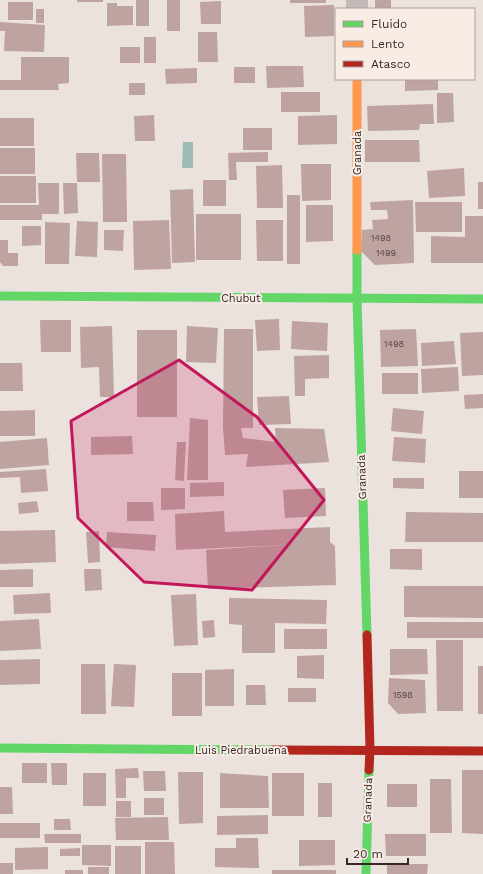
<svg xmlns="http://www.w3.org/2000/svg" width="483" height="874" font-family="'Work Sans',sans-serif">
<style>
.water{fill:#9cbcb5}
.building{fill:#bea3a0}
.lines{fill:none;stroke-linecap:round;stroke-linejoin:round}
.street{stroke:#c3bbb8;stroke-width:22}
.fast{stroke:#63d668;stroke-width:9}
.slow{stroke:#ff974d;stroke-width:9}
.jam{stroke:#b3261e;stroke-width:9}
.marked{fill:#c2185b;fill-opacity:0.2;stroke:#c2185b;stroke-width:3;stroke-linejoin:round}
.labels{text-anchor:middle;dominant-baseline:central;stroke-width:4;stroke-linejoin:round;paint-order:stroke}
.number-label{font-size:9px;fill:#564744}
.street-label{font-size:11px;fill:#332826;stroke:#f8ece5}
</style>
<rect width="100%" height="100%" fill="#ebe2de"/>
<path class="water" d="M183 142H193V168H182Z"/>
<path class="building" d="M77 0H103V2H77Z
M136 0H149V26H136Z
M167 0H180V31H167Z
M290 0H326V3H290Z
M375 0H391V9H375Z
M221 1V24H201L200 2Z
M8 2H33V20H8Z
M107 3H117V6H133V25L107 26Z
M334 5V36L305 37 304 6Z
M36 9H44V23H36Z
M0 22 45 25 44 52 4 51 5 31H0Z
M198 32H217L218 62H198Z
M144 37H156V63H144Z
M120 47H140V63H120Z
M21 57H69V83L58 84 59 90H0V80H21Z
M266 66H303L304 87 267 88Z
M234 67H255V83H234Z
M197 68V83L166 84 165 69Z
M405 79H438V90L405 91Z
M129 83H145V95H129Z
M281 92H320V112H281Z
M437 93H453L454 122 437 123Z
M433 104 434 124H420L419 130 368 131 367 106Z
M154 115 155 141H135L134 116Z
M337 115V144L298 145V116Z
M0 118H34V146H0Z
M243 128H272V150H243Z
M365 140H419L420 162H365Z
M0 148H35V174H0Z
M268 152V162H236L237 180H229L228 153Z
M76 153H99L100 182H77Z
M102 154H126L127 222H103Z
M301 164H331V200L302 201Z
M282 165 283 208H257L256 166Z
M464 168 465 196 429 198 427 171Z
M0 176H36V203H0Z
M203 180H226V206H203Z
M478 182H483V209H478Z
M38 183H59V214H42V220H0V205H39Z
M63 183H77L78 213 64 214Z
M193 189 195 262 172 263 170 190Z
M287 195H300V264H287Z
M413 200 414 263 375 265 361 251 362 230 373 229 372 220 388 219 387 210H371L370 202Z
M415 202H462V232H416Z
M306 205H333V241L306 242Z
M196 214H241V260H196Z
M465 216H483V263H431V236L465 237Z
M169 220 171 269 134 270 133 221Z
M256 220H283V261H257Z
M77 221 98 222 97 257 75 256Z
M45 222 70 223 69 264H45Z
M22 226H41V245L22 246Z
M104 230H124L123 251 104 250Z
M0 240H8V253H18V266H3L0 262Z
M279 319 280 350 257 351 255 320Z
M40 320H71V352H41Z
M292 321 328 323 327 351 291 349Z
M112 326 114 397H100L99 367 81 368 80 327Z
M187 326 218 328 216 363 186 362Z
M224 329H253V428H241L243 438 276 442 275 428 324 429 329 462 246 467 248 454 225 455 223 427Z
M416 329 418 366 381 367 380 330Z
M137 330H177V417H137Z
M483 332V375L462 376 460 333Z
M454 341 456 364 422 366 421 343Z
M329 355V378L305 379V396H295L294 356Z
M0 363H22L23 391H0Z
M458 367 459 391 422 393 421 369Z
M382 373H418V394H382Z
M483 394V408L465 409 464 395Z
M289 396 291 424 259 425 257 397Z
M393 408 424 411 422 434 391 431Z
M35 410V436H0V411Z
M190 418 208 420V480H187Z
M132 436 133 454 91 455V437Z
M394 437 426 439 425 463 392 461Z
M47 438 49 465 0 469V442Z
M177 442H186L184 481 175 480Z
M46 469 48 491 21 493 20 477 0 478V472Z
M459 471H483V498H459Z
M393 478H424V489L393 488Z
M224 482V496L190 497V483Z
M161 488H185V509L161 510Z
M325 488 326 516 285 518 283 490Z
M37 501 39 512 19 514 18 503Z
M127 502H153L154 521H127Z
M224 511 225 532 330 527V542L335 546 336 585 208 589 206 550 285 545 176 550 175 514Z
M406 512 483 513V542H405Z
M55 530 56 562 0 564V531Z
M99 531 100 562 88 563 86 532Z
M107 532 156 535 155 551 106 547Z
M390 549H422V570L390 569Z
M33 569V587H0V570Z
M84 569H101L102 590 85 591Z
M404 586H483V618L404 617Z
M50 593 51 613 14 614 13 595Z
M196 594 198 645 174 646 171 595Z
M229 598 327 600 326 624 275 623V653H242V625L229 624Z
M39 619 41 649 0 651V621Z
M214 620 215 637 203 638 202 621Z
M407 622H483V638H407Z
M284 629H327V649H284Z
M436 640H463V711H437Z
M390 649H427L428 674 390 675Z
M324 655V679L297 678V656Z
M40 659V684L0 685V660Z
M81 664H105L106 714H81Z
M114 664 136 665 134 707 111 706Z
M478 666H483V714H478Z
M234 669V706H205V670Z
M172 673H202V716H172Z
M389 678 425 680 426 713 398 714 388 703Z
M246 685H265L266 705H246Z
M288 688H316V702H288Z
M22 763H47V783H22Z
M51 763H67V785H52Z
M138 768 139 778H126V798H116L115 769Z
M462 770H483V834L462 833Z
M143 771H165L166 791H144Z
M178 772H203V823L179 824Z
M83 773H106V806H83Z
M220 773 268 776 269 808H220Z
M272 773H304V816H272Z
M430 779H451L452 833H430Z
M318 783H332V817H318Z
M387 784H417V807H387Z
M0 787H12L13 814H0Z
M144 798H164V815H144Z
M116 801H131V817H116Z
M268 815V834L217 835V816Z
M168 817 169 840H116L115 818Z
M54 819H70L71 830H54Z
M0 823H40V838H0Z
M44 834H81V843H45Z
M385 834H426V856H386Z
M236 838H258L259 868 215 867V848H236Z
M299 840H335V865L299 866Z
M145 842H174L175 874H145Z
M82 845H111V866L82 865Z
M115 846H141V874H115Z
M48 847V869L15 870V848Z
M80 848V856H60V849Z
M0 863H13V874H0Z
M387 864H428L427 874H387Z
M88 867H109V874H88Z
M65 870H83V874H65Z
M272 870H336V874H272Z"/>
<g class="lines">
<path class="street" d="M357 0V9"/>
<path class="fast" d="M357 250V299L367 635
M0 296 483 299
M0 748 273 750
M366 874 369 770"/>
<path class="slow" d="M357 79V250"/>
<path class="jam" d="M367 635 370 750 369 770
M273 750 483 751"/>
</g>
<path class="marked" d="M179 360 257 417 324 500 252 590 144 582 78 518 71 421Z"/>
<g class="labels">
<g class="number-label">
<text x="381" y="238">1498</text>
<text x="386" y="253">1499</text>
<text x="394" y="344">1498</text>
<text x="403" y="695">1598</text>
</g>
<g class="street-label">
<text transform="translate(357 153) rotate(-90)">Granada</text>
<text x="241" y="298">Chubut</text>
<text transform="translate(362 477) rotate(-92)">Granada</text>
<text x="241" y="750">Luis Piedrabuena</text>
<text transform="translate(368 800) rotate(-88)">Granada</text>
</g>
</g>
<rect x="335" y="8" width="140" height="72" fill="#f8ece5" stroke="#a99e99"/>
<rect x="343" y="21" width="20" height="6" fill="#63d668" stroke="#a99e99"/>
<text x="371" y="28" font-size="12" fill="#332826">Fluido</text>
<rect x="343" y="41" width="20" height="6" fill="#ff974d" stroke="#a99e99"/>
<text x="371" y="48" font-size="12" fill="#332826">Lento</text>
<rect x="343" y="61" width="20" height="6" fill="#b3261e" stroke="#a99e99"/>
<text x="371" y="68" font-size="12" fill="#332826">Atasco</text>
<path d="M347 858v6h61v-6" fill="none" stroke="#332826" stroke-width="2"/>
<text x="353" y="858" font-size="12" fill="#332826" stroke="#f8ece5" stroke-width="3" paint-order="stroke">20 m</text>
</svg>
